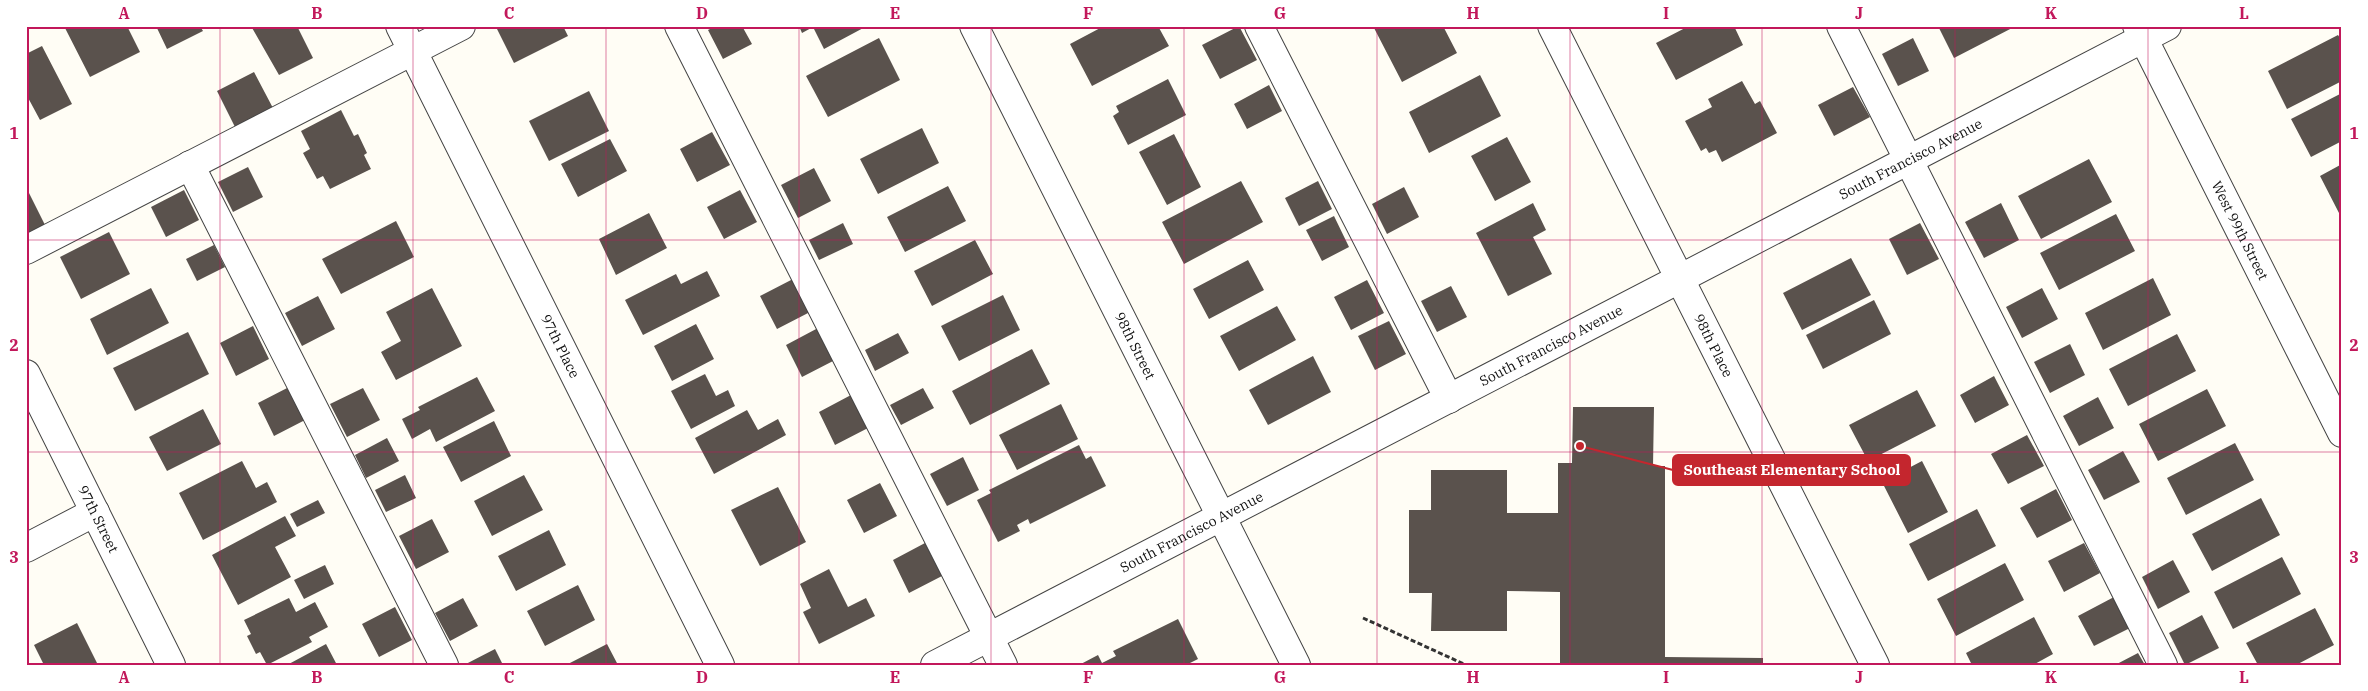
<svg xmlns="http://www.w3.org/2000/svg" width="2368" height="691" font-family="'IBM Plex Serif',serif">
<style>
.building{fill:#5a524d}
.lines{fill:none;stroke-linecap:round;stroke-linejoin:round}
.minor-casing{stroke:#444;stroke-width:30}
.path{stroke:#333;stroke-width:3;stroke-dasharray:5 2.5;stroke-linecap:butt}
.minor{stroke:#fff;stroke-width:28}
.grid{fill:none;stroke:#c2185b;stroke-width:1;stroke-opacity:0.55}
.labels{text-anchor:middle;dominant-baseline:central;stroke-width:5;stroke-linejoin:round;paint-order:stroke}
.street-label{font-size:14px;fill:#111;stroke:#fff}
.leader{fill:none;stroke:#c4262e;stroke-width:2}
.callout-dot{fill:#c4262e;stroke:#fff;stroke-width:2}
.callout{fill:#c4262e;stroke:#c4262e;stroke-width:2}
.callout-label{font-size:15px;text-anchor:middle;font-weight:bold;fill:#fff}
.neatline{fill:none;stroke:#c2185b;stroke-width:2}
.grid-label{font-size:16px;text-anchor:middle;font-weight:bold;fill:#c2185b}
</style>
<rect width="100%" height="100%" fill="#fffdf5"/>
<path class="building" d="M68 26H127L140 52 90 77 65 28Z
M156 26H200L203 31 167 49Z
M251 26H297L313 58 279 75Z
M503 26H563L568 36 514 63 497 29Z
M716 26H742L752 44 723 59 708 30Z
M799 26H867L824 49 813 27 802 33Z
M1104 26H1158L1169 46 1092 86 1070 44Z
M1239 26 1257 60 1220 79 1202 45Z
M1373 26H1443L1457 53 1402 82Z
M1689 26H1734L1743 45 1676 80 1656 43Z
M1938 26H2016L1954 58Z
M2338 35 2342 41V81L2287 109 2268 71Z
M879 38 900 80 828 117 806 76Z
M1913 38 1929 71 1898 86 1882 54Z
M42 46 72 104 40 120 26 94V54Z
M254 72 274 110 236 129 217 91Z
M1480 75 1501 116 1429 153 1409 112Z
M1168 79 1186 115 1128 145 1113 116 1119 112 1116 106Z
M1742 81 1755 104 1760 101 1777 133 1722 162 1716 150 1709 153 1706 148 1701 151 1685 121 1712 107 1708 99Z
M1269 85 1282 111 1247 129 1234 104Z
M1853 87 1870 117 1834 136 1818 105Z
M589 91 609 131 549 161 529 121Z
M2342 93V141L2311 157 2291 119Z
M341 110 354 136 358 134 367 153 364 155 371 169 330 189 323 176 317 179 303 153 310 149 301 131Z
M922 128 939 163 878 194 860 159Z
M712 132 730 165 697 182 680 149Z
M1174 134 1201 187 1167 205 1139 152Z
M1507 137 1531 182 1495 201 1471 156Z
M610 139 627 171 578 197 561 164Z
M2089 159 2112 202 2041 239 2018 196Z
M2342 164V212L2339 213 2320 176Z
M248 167 263 197 233 212 218 182Z
M814 168 831 201 798 218 781 185Z
M1241 181 1263 222 1184 264 1162 222Z
M1318 181 1332 209 1299 226 1285 198Z
M948 186 966 221 905 252 887 217Z
M1404 187 1419 217 1387 234 1372 204Z
M184 190 199 220 166 237 151 207Z
M740 190 757 222 724 239 707 207Z
M29 193 45 225 26 235V194Z
M1533 203 1546 230 1533 237 1552 274 1508 296 1476 233Z
M2001 203 2019 240 1984 258 1965 222Z
M649 213 667 248 616 275 599 239Z
M2116 214 2135 251 2059 290 2040 253Z
M1334 216 1349 247 1322 261 1306 230Z
M396 221 414 257 341 294 322 259Z
M843 223 853 244 819 260 809 240Z
M1920 223 1939 259 1907 275 1889 239Z
M109 232 130 274 81 299 60 257Z
M975 240 993 274 932 306 914 271Z
M214 245 225 267 197 281 186 259Z
M1851 258 1871 295 1802 330 1783 293Z
M1248 260 1264 290 1209 319 1193 289Z
M707 271 720 296 643 335 625 300 676 274 681 284Z
M2153 278 2171 315 2103 350 2085 313Z
M793 279 810 312 777 329 760 296Z
M1367 280 1384 313 1351 330 1334 297Z
M1451 286 1467 317 1437 332 1421 301Z
M151 288 169 323 107 355 90 319Z
M432 288 462 346 396 380 381 352 401 341 386 312Z
M2042 288 2058 319 2022 338 2006 307Z
M1003 295 1020 330 959 361 941 326Z
M318 296 335 329 302 346 285 313Z
M1874 300 1891 334 1823 369 1806 335Z
M1277 306 1296 340 1239 371 1220 336Z
M1389 321 1406 354 1375 370 1358 336Z
M696 324 714 359 672 381 654 346Z
M253 326 269 359 236 376 220 343Z
M818 328 835 360 802 377 786 345Z
M188 332 209 374 135 411 113 368Z
M898 333 909 353 875 371 865 350Z
M2177 334 2196 371 2128 406 2109 369Z
M2070 344 2085 375 2050 393 2034 362Z
M1032 349 1050 384 970 425 952 391Z
M1313 356 1331 392 1268 425 1249 390Z
M705 374 716 396 728 390 735 406 691 429 671 391Z
M1994 376 2009 405 1975 423 1960 395Z
M477 377 495 411 436 442 430 429 412 439 402 419 420 410 418 407Z
M291 386 307 419 274 436 258 403Z
M363 388 380 420 347 437 330 404Z
M923 388 934 408 901 425 890 405Z
M2207 389 2226 426 2158 461 2139 424Z
M1917 390 1936 426 1868 461 1849 425Z
M851 395 868 428 835 445 819 412Z
M2098 397 2114 428 2079 446 2063 416Z
M1061 404 1078 439 1017 470 999 435Z
M1573 407H1654L1653 466H1665V657L1763 658V665H1560V592L1507 591V631H1431L1432 593H1409V510H1431V470H1507V513H1558V463H1572Z
M203 409 221 444 167 471 149 437Z
M747 410 758 430 778 419 786 435 714 474 695 438Z
M494 421 511 456 461 482 443 447Z
M2027 435 2044 466 2008 484 1991 454Z
M387 438 399 461 366 478 355 455Z
M2235 443 2254 480 2186 515 2167 478Z
M1079 445 1086 459 1091 456 1106 486 1030 524 1028 519 1017 525 1020 531 998 542 977 500 991 493 989 490Z
M2123 451 2140 482 2104 500 2088 470Z
M963 457 979 490 947 506 930 474Z
M242 461 256 488 267 482 277 502 203 540 179 493Z
M1922 461 1948 512 1908 533 1882 482Z
M405 475 416 498 386 512 375 490Z
M524 475 543 510 492 536 474 501Z
M880 483 897 516 864 533 847 500Z
M778 487 806 542 760 566 731 510Z
M2056 489 2072 520 2037 538 2020 508Z
M2261 498 2280 535 2212 571 2192 534Z
M318 500 325 513 297 527 290 514Z
M1977 509 1996 546 1928 581 1909 544Z
M285 516 296 536 275 547 291 577 238 605 212 555Z
M432 519 449 552 416 569 399 536Z
M549 530 566 565 516 591 498 556Z
M925 543 942 576 909 593 893 560Z
M2084 543 2100 573 2064 592 2048 561Z
M2282 557 2301 594 2233 629 2214 592Z
M2173 560 2190 592 2158 609 2142 577Z
M2005 563 2024 600 1956 636 1937 599Z
M325 565 334 584 304 599 294 580Z
M829 569 848 607 866 598 875 616 819 644 803 612 811 608 800 584Z
M578 585 595 620 545 646 527 611Z
M2114 597 2130 628 2094 646 2078 616Z
M289 598 296 612 315 602 328 627 309 637 312 642 267 665 260 652 256 654 247 636 251 634 244 620Z
M463 598 478 626 450 641 435 613Z
M395 607 412 640 379 657 362 624Z
M2315 608 2334 645 2296 665H2258L2246 643Z
M2202 615 2219 648 2185 665 2169 633Z
M2034 617 2053 654 2033 665H1972L1966 653Z
M1178 619 1198 659 1186 665H1079L1098 655 1102 663 1116 656 1113 651Z
M77 623 98 665H44L34 645Z
M326 644 337 665H287Z
M607 644 618 665H566Z
M495 649 503 665H464Z
M2138 653 2145 665H2115Z"/>
<g class="lines">
<defs>
<g id="minor">
<path id="s1" d="M400 26 720 665"/>
<path d="M679 26 1003 665"/>
<path id="s2" d="M974 26 1296 665"/>
<path d="M1259 26 1449 399"/>
<path id="s3" d="M1552 26 1875 665"/>
<path d="M1841 26 2163 665"/>
<path id="s4" d="M2137 26 2342 433"/>
<path d="M190 165 444 665"/>
<path d="M26 250 461 26"/>
<path id="s5" d="M26 374 171 665"/>
<path d="M26 548 95 512"/>
<path id="s6" d="M935 665 2167 26"/>
</g>
</defs>
<use href="#minor" class="minor-casing"/>
<path class="path" d="M1363 618 1466 665"/>
<use href="#minor" class="minor"/>
</g>
<path class="grid" d="M220 26V665M413 26V665M606 26V665M799 26V665M991 26V665M1184 26V665M1377 26V665M1570 26V665M1762 26V665M1955 26V665M2148 26V665M26 240H2342M26 452H2342"/>
<g class="labels">
<g class="street-label">
<text stroke="none"><textPath href="#s6" startOffset="1099">South Francisco Avenue</textPath></text>
<text stroke="none"><textPath href="#s4" startOffset="229">West 99th Street</textPath></text>
<text stroke="none"><textPath href="#s1" startOffset="358">97th Place</textPath></text>
<text stroke="none"><textPath href="#s2" startOffset="358">98th Street</textPath></text>
<text stroke="none"><textPath href="#s6" startOffset="694">South Francisco Avenue</textPath></text>
<text stroke="none"><textPath href="#s3" startOffset="358">98th Place</textPath></text>
<text stroke="none"><textPath href="#s5" startOffset="162">97th Street</textPath></text>
<text stroke="none"><textPath href="#s6" startOffset="289">South Francisco Avenue</textPath></text>
</g>
</g>
<path class="leader" d="M1580 446L1673 470"/>
<circle class="callout-dot" cx="1580" cy="446" r="5"/>
<rect class="callout" x="1673" y="455" width="237" height="30" rx="5"/>
<g class="callout-label">
<text x="1792" y="475">Southeast Elementary School</text>
</g>
<rect width="2368" height="691" fill="none" stroke="#ffffff" stroke-width="55"/>
<rect x="28" y="28" width="2312" height="636" class="neatline"/>
<g class="grid-label">
<text x="124" y="19">A</text>
<text x="317" y="19">B</text>
<text x="509" y="19">C</text>
<text x="702" y="19">D</text>
<text x="895" y="19">E</text>
<text x="1088" y="19">F</text>
<text x="1280" y="19">G</text>
<text x="1473" y="19">H</text>
<text x="1666" y="19">I</text>
<text x="1859" y="19">J</text>
<text x="2051" y="19">K</text>
<text x="2244" y="19">L</text>
<text x="14" y="139">1</text>
<text x="2354" y="139">1</text>
<text x="14" y="351">2</text>
<text x="2354" y="351">2</text>
<text x="14" y="563">3</text>
<text x="2354" y="563">3</text>
<text x="124" y="683">A</text>
<text x="317" y="683">B</text>
<text x="509" y="683">C</text>
<text x="702" y="683">D</text>
<text x="895" y="683">E</text>
<text x="1088" y="683">F</text>
<text x="1280" y="683">G</text>
<text x="1473" y="683">H</text>
<text x="1666" y="683">I</text>
<text x="1859" y="683">J</text>
<text x="2051" y="683">K</text>
<text x="2244" y="683">L</text>
</g>
</svg>
